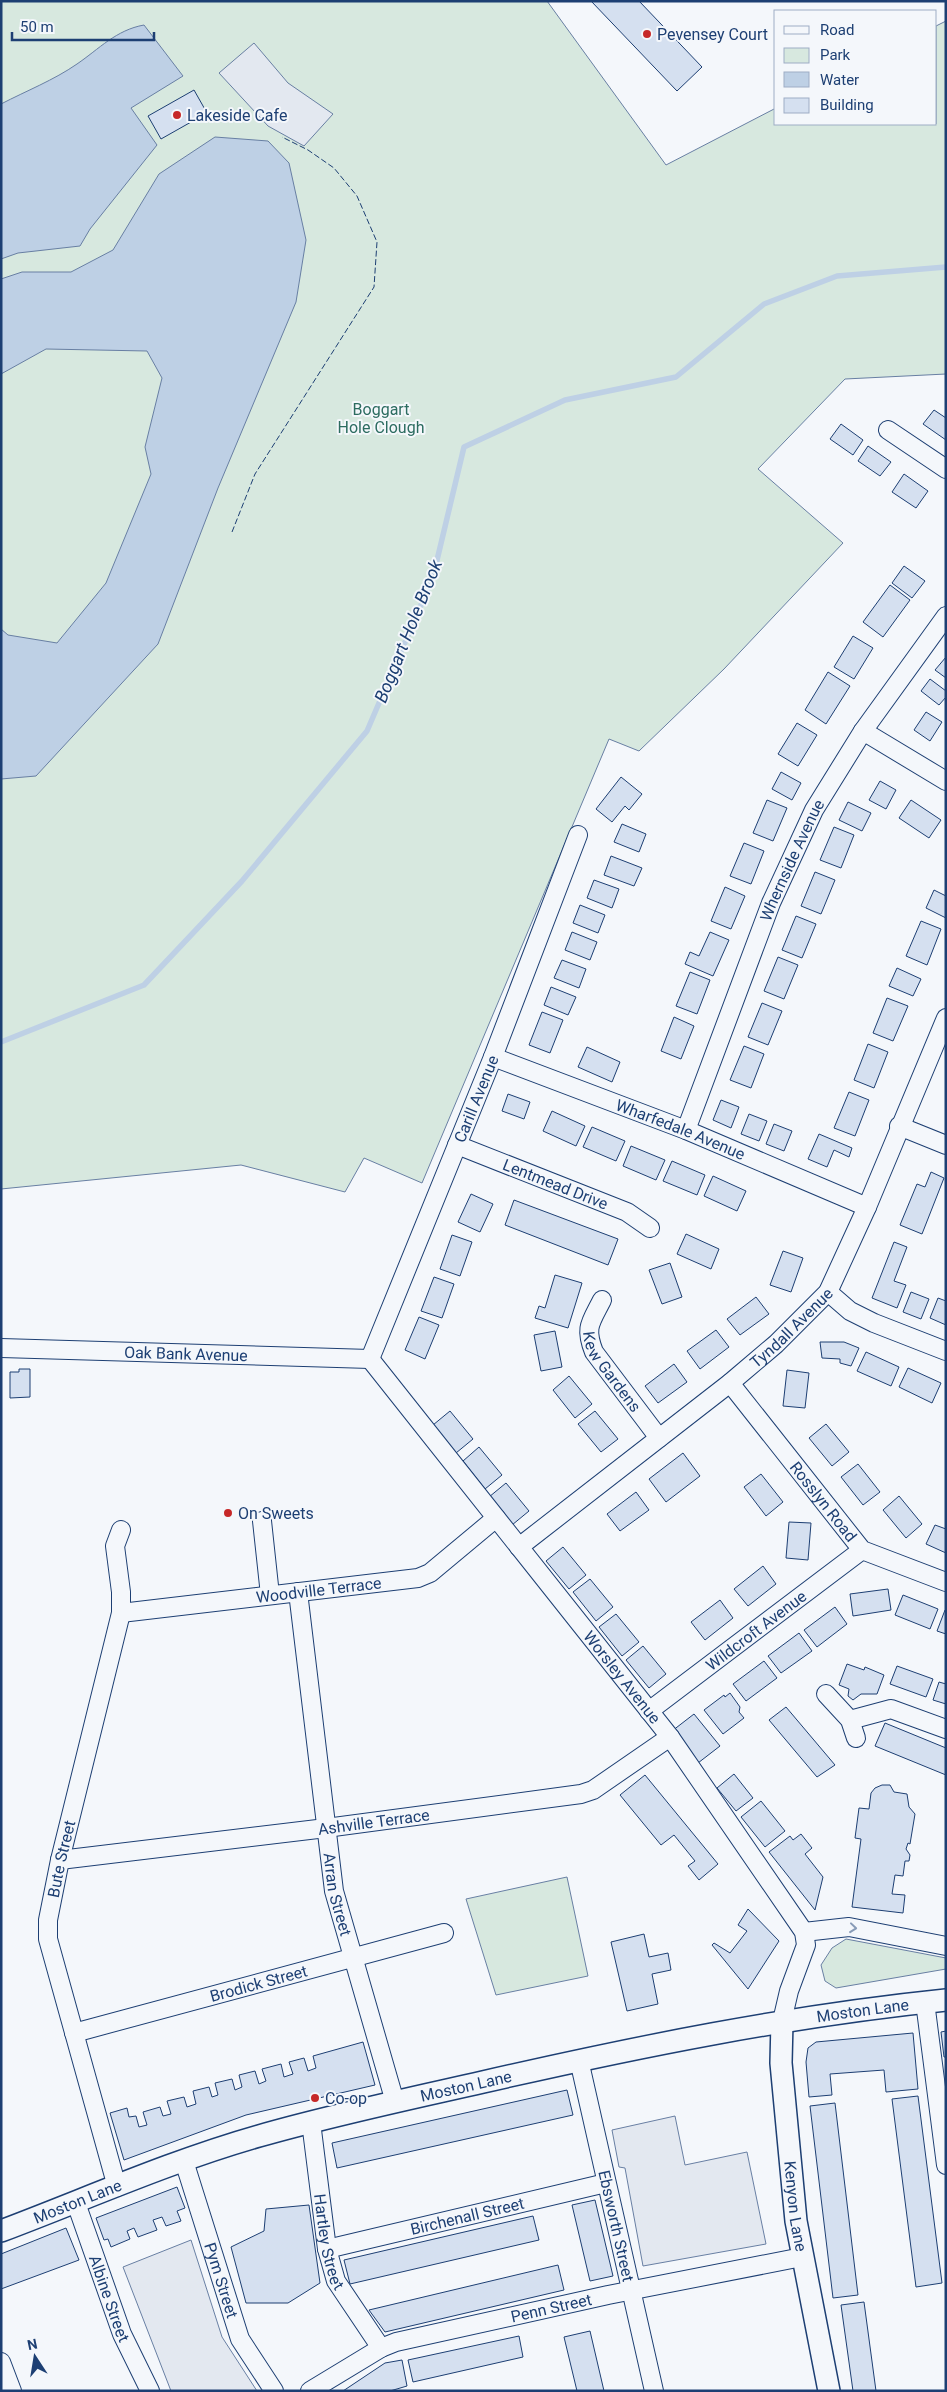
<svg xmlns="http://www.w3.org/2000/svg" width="947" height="2392" font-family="Roboto,sans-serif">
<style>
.green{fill:#d7e8df;stroke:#687fa3}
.parking{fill:#e3e8f0;stroke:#687fa3}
.water{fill:#bed0e5;stroke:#687fa3}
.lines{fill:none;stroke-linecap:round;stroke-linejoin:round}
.stream{stroke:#bed0e5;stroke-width:5.5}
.building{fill:#d5e0f0;stroke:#1d3f73}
.minor-casing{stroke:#1d3f73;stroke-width:20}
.tertiary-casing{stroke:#1d3f73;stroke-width:24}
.minor{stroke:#f4f7fb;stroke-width:18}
.tertiary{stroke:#f4f7fb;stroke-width:21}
.fence{stroke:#1d3f73;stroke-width:1;stroke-dasharray:6 2.5;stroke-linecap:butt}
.oneway{stroke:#889bb7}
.poi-dot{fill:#c62828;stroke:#f4f7fb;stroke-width:2}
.labels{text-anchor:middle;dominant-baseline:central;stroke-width:4;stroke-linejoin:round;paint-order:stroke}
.poi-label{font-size:16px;fill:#1d3f73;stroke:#f4f7fb;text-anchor:start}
.park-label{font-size:16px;fill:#2c6c60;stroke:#f4f7fb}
.street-label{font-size:16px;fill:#1d3f73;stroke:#f4f7fb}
.water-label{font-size:18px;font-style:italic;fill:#1d3f73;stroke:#f4f7fb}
</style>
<rect width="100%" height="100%" fill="#f4f7fb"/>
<path class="green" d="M1 1H547L666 165 776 108V124H936V26L946 21V374L845 379 758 469 843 543 724 669 639 751 609 739 422 1183 364 1158 345 1192 241 1165 1 1189Z
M567 1877 588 1976 496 1995 466 1899Z
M846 1939 946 1958V1969L836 1988 825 1981 821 1965 832 1948Z"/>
<path class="parking" d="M254 43 288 83 333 114 304 146 268 126 219 73Z
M675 2116 685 2165 747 2152 766 2244 643 2266 625 2168 619 2167 612 2130Z
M191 2240 222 2337 257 2391H171L123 2267Z"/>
<path class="water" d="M144 25 183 76 131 108 157 145 90 229 80 246 18 253 1 259V104C26 91 54 80 77 64 99 49 116 30 144 25Z
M215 137 268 141 289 163 306 240 296 302 218 488 158 644 36 776 1 779V629L8 635 57 643 106 583 151 474 145 447 162 378 147 351 46 349 1 374V279L22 272H71L113 250 159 174Z"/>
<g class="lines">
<path class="stream" d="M1 1042 144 985 242 881 367 731 433 577 464 447 565 400 676 377 764 304 837 276 946 267"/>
</g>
<path class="building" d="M591 1H639L702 67 677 91Z
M194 90 207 113 161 139 148 116Z
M934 410 946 418V440L923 424Z
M841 424 863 440 853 455 830 439Z
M868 446 891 462 880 476 858 461Z
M904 474 928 491 916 508 892 492Z
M904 566 925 581 912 598 892 583Z
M890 585 910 600 883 637 863 622Z
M853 636 873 648 854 679 834 667Z
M946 657V678L935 670Z
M828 672 850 686 826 724 805 710Z
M930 679 946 691V697L939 705 921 691Z
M926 712 942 722 930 741 914 730Z
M797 723 817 735 798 766 778 754Z
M781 772 801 783 792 800 772 789Z
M621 777 642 794 629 810 625 806 612 822 596 809Z
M880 781 896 790 886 809 869 800Z
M767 800 787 808 773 841 753 833Z
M911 800 941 820 929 838 899 818Z
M848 802 871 813 862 831 839 820Z
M622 824 646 834 639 852 614 842Z
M834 827 854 835 841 868 820 860Z
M744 843 764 851 751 884 730 876Z
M611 856 642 868 634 886 604 875Z
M815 872 835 880 821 914 801 906Z
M594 880 619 889 612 908 587 898Z
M725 887 745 896 731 929 711 921Z
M934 890 946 896V918L926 908Z
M580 905 605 915 598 933 573 923Z
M796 916 816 924 802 958 782 950Z
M921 921 941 929 927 965 906 956Z
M572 932 597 942 590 960 565 950Z
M710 932 729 940 713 976 685 964 690 952 699 956Z
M778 957 798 965 784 999 764 991Z
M562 960 586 969 579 988 554 978Z
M897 968 921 979 913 996 889 986Z
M690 972 710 980 697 1014 676 1006Z
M551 987 576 997 568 1015 544 1005Z
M887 998 908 1006 893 1041 873 1033Z
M762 1003 782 1011 768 1045 748 1037Z
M542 1012 563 1020 550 1053 529 1045Z
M674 1017 694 1026 681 1059 661 1051Z
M868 1044 888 1052 874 1088 854 1080Z
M744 1046 764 1054 751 1088 730 1080Z
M587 1047 620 1062 612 1082 578 1067Z
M849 1092 869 1100 855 1136 834 1128Z
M508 1094 530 1102 524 1119 502 1111Z
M721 1100 739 1107 731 1128 713 1120Z
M552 1111 585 1126 576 1146 543 1131Z
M749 1114 767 1121 759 1141 741 1134Z
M774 1124 792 1131 784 1151 766 1144Z
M592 1127 625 1141 616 1161 583 1147Z
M819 1134 852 1148 849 1157 834 1150 827 1167 808 1159Z
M631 1146 665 1160 656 1180 623 1166Z
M672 1161 705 1175 697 1195 663 1181Z
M931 1172 944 1178 922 1234 900 1225 917 1184 925 1187Z
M713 1176 746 1191 737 1211 704 1196Z
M471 1194 493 1204 480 1232 458 1222Z
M514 1200 618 1239 608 1265 505 1225Z
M686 1234 719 1249 711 1269 677 1254Z
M452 1235 472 1242 460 1276 440 1269Z
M894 1242 907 1247 894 1281 906 1285 897 1308 872 1298Z
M783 1251 803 1258 791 1292 770 1285Z
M670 1263 682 1297 662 1304 649 1270Z
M555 1275 582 1283 568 1328 535 1318 539 1306 545 1308Z
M434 1277 454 1284 442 1318 421 1311Z
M911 1292 929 1299 921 1319 903 1312Z
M756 1297 769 1314 740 1335 727 1319Z
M938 1298 946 1301V1325L930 1318Z
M419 1317 439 1325 425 1359 405 1350Z
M716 1330 729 1347 700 1369 687 1351Z
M555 1331 562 1367 541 1371 534 1335Z
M820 1342H844L859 1348 851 1366 840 1363V1359L822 1358Z
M866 1352 899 1367 891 1386 857 1371Z
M674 1364 687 1382 658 1403 645 1386Z
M908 1368 941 1383 932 1403 899 1387Z
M19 1369H30V1397L10 1398V1372H19Z
M787 1370 809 1373 805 1408 783 1406Z
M569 1376 592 1404 575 1418 553 1390Z
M450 1411 473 1439 456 1453 433 1425Z
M595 1411 618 1439 601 1452 578 1424Z
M826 1424 849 1452 832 1466 809 1438Z
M479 1447 502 1475 485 1489 463 1461Z
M683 1453 700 1476 666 1502 649 1479Z
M858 1464 880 1492 863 1505 841 1477Z
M761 1474 783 1502 766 1516 744 1487Z
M506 1483 529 1511 512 1525 489 1497Z
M636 1492 649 1510 620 1531 607 1514Z
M899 1496 922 1524 906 1538 883 1510Z
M789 1522 811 1523 808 1560 786 1558Z
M935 1525 946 1529V1553L926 1544Z
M563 1547 586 1575 569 1589 546 1561Z
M763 1566 776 1584 748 1606 734 1589Z
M590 1579 613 1607 596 1621 573 1592Z
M888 1589 891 1610 853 1616 850 1594Z
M903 1595 938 1609 930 1629 895 1615Z
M720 1600 733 1618 705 1640 691 1622Z
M835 1607 847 1624 817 1647 804 1630Z
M945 1610H946V1634L937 1631Z
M616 1614 639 1642 622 1656 599 1627Z
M799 1633 812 1651 781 1673 768 1656Z
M643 1646 666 1674 649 1688 626 1660Z
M764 1661 777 1678 746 1701 733 1684Z
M847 1664 864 1670 865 1667 884 1675 877 1694H861L853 1700 848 1696 849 1689 839 1685Z
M897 1666 933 1679 926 1697 890 1684Z
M939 1682 946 1684V1704L933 1700Z
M730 1693 740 1707 739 1712 744 1718 723 1734 704 1710 724 1695 725 1697Z
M786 1707 835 1765 817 1777 769 1720Z
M694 1714 720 1746 698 1763 672 1731Z
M885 1723 946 1748V1775L875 1746Z
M734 1774 753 1798 736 1811 717 1788Z
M645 1775 718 1864 699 1880 688 1866 695 1861 674 1835 661 1845 620 1795Z
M882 1785H890L894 1792 907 1794 909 1807 915 1814 910 1844 908 1843 906 1849 910 1855 909 1861H905L903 1876 895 1875 892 1894 905 1895 903 1913 852 1907 861 1839 855 1838 859 1808 869 1809 871 1793 875 1788Z
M761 1801 785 1831 765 1847 741 1817Z
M801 1834 812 1848 805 1854 823 1877 815 1910 769 1852 790 1836 793 1840Z
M748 1909 779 1941 748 1989 712 1945 714 1943 730 1953 747 1931 738 1925Z
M644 1934 649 1957 668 1953 671 1970 652 1974 658 2004 627 2011 611 1942Z
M946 2031V2057H944L941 2032Z
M913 2033 918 2089 886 2092 884 2070 830 2074 832 2095 809 2097 806 2062 808 2048 816 2042Z
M363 2042 375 2085 246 2115 124 2160 110 2113 127 2108 129 2117 136 2116 139 2127 147 2125 143 2112 160 2107 163 2116 171 2114 167 2101 184 2097 187 2107 196 2104 193 2091 209 2087 212 2097 218 2095 215 2083 232 2079 235 2090 242 2087 239 2075 255 2071 259 2084 266 2081 262 2069 281 2064 284 2077 293 2074 289 2062 304 2058 308 2071 316 2068 313 2056Z
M567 2090 573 2115 337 2168 332 2143Z
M918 2096 942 2283 916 2287 892 2099Z
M835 2103 858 2295 833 2298 810 2106Z
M177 2187 185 2208 177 2211 181 2221 166 2226 162 2217 153 2220 157 2230 138 2237 134 2228 127 2231 130 2239 111 2247 108 2239 104 2240 96 2218Z
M595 2200 613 2276 590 2281 572 2205Z
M309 2205 320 2283 288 2303H246L231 2247 264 2231 266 2209Z
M533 2216 539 2240 350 2284 344 2260Z
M66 2228 79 2260 1 2289V2254Z
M558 2265 564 2290 385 2332 369 2310Z
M864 2302 876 2391H853L841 2305Z
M590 2331 604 2391H577L564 2337Z
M519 2336 523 2357 413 2382 408 2360Z
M402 2360 407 2386 390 2391H343L385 2363Z"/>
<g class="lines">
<defs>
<g id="minor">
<path d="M888 430 946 469"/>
<path d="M863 731 946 781"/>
<path id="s1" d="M493 1057 686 1130 867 1207"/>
<path d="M899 1126 946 1145"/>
<path id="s2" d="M686 1130 771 903 814 810 863 731 946 616"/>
<path id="s3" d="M457 1145 627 1212 650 1228"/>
<path d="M828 1292 850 1311 874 1323 946 1351"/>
<path id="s4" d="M602 1300C591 1322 584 1327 594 1352L659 1438"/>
<path id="s5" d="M1 1348 370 1359"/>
<path id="s6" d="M370 1359 670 1737 804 1932 806 1945 789 1991 782 2021"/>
<path id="s7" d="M370 1359 493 1057 578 835"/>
<path id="s8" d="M730 1383 862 1550 946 1582"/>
<path d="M262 1521 270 1595"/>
<path id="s9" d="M519 1547 730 1383 776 1344 828 1292 867 1207 946 1018"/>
<path id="s10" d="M298 1592 334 1891 395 2102"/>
<path id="s11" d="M121 1613 418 1578 430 1573 496 1518"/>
<path d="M826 1694 850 1720 856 1738"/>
<path id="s12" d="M649 1711 862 1550"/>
<path d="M850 1720 891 1709 946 1729"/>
<path id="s13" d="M60 1860 326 1828 581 1794 593 1790 670 1737"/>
<path d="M804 1932 849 1927 946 1946"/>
<path d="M925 2002 946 2165"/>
<path id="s14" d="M74 2033 444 1933"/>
<path id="s15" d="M579 2060 654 2391"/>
<path id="s16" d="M311 2122 327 2249 336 2281 381 2348"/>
<path id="s17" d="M184 2161 240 2339 274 2391"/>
<path id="s18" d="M117 2187 48 1939V1920L60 1860 121 1613V1592L115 1546 121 1530"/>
<path id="s19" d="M76 2203 122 2334 150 2391"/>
<path id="s20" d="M327 2249 606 2183"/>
<path d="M1 2362 12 2391"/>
<path id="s21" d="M310 2391 381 2348 396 2342 608 2295 802 2257"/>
</g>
<g id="tertiary">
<path id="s22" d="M782 2021 781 2063 796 2221 829 2391"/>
<path id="s23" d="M1 2231C86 2199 171 2161 259 2136 332 2115 408 2099 483 2082 636 2047 789 2016 946 2000"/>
</g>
</defs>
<use href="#minor" class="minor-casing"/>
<use href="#tertiary" class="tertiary-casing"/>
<use href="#minor" class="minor"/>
<use href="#tertiary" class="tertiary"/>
<path class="fence" d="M232 532 255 474 374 287 377 242 357 196 334 168 308 150 282 137"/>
</g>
<defs><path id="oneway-chevron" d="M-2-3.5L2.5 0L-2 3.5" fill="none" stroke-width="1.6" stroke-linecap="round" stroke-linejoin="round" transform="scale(1.25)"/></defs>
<use class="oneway" href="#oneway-chevron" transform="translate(853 1928) rotate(6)"/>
<g class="poi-dot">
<circle cx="647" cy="34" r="5"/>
<circle cx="177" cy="115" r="5"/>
<circle cx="228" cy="1513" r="5"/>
<circle cx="315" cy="2098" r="5"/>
</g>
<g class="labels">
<g class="poi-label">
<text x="657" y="34">Pevensey Court</text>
<text x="187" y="115">Lakeside Cafe</text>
<text x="238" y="1513">On Sweets</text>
<text x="325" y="2098">Co-op</text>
</g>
<g class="park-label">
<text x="381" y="409">Boggart<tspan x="381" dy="18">Hole Clough</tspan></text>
</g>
<g class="street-label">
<text stroke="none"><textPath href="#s2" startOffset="290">Whernside Avenue</textPath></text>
<text stroke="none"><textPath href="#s7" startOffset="281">Carill Avenue</textPath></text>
<text stroke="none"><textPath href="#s1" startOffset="201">Wharfedale Avenue</textPath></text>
<text stroke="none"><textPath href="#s3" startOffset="106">Lentmead Drive</textPath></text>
<text stroke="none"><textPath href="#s9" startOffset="350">Tyndall Avenue</textPath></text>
<text stroke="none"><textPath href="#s5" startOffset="185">Oak Bank Avenue</textPath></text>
<text stroke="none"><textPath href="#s4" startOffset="81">Kew Gardens</textPath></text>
<text stroke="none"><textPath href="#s8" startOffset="151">Rosslyn Road</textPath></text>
<text stroke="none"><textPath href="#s11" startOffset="199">Woodville Terrace</textPath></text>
<text stroke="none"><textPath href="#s12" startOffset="134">Wildcroft Avenue</textPath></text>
<text stroke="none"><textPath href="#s6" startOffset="406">Worsley Avenue</textPath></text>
<text stroke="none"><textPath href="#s13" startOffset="316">Ashville Terrace</textPath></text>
<text stroke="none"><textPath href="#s18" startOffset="339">Bute Street</textPath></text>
<text stroke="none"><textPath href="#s10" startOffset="305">Arran Street</textPath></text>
<text stroke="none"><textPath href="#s14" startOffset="191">Brodick Street</textPath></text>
<text stroke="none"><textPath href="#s23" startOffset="892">Moston Lane</textPath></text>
<text stroke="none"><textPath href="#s23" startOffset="488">Moston Lane</textPath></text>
<text stroke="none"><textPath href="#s23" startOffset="82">Moston Lane</textPath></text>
<text stroke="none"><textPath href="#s22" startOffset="186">Kenyon Lane</textPath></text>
<text stroke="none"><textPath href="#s20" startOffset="144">Birchenall Street</textPath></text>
<text stroke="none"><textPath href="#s15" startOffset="170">Ebsworth Street</textPath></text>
<text stroke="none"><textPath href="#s16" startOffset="121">Hartley Street</textPath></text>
<text stroke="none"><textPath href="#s17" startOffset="125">Pym Street</textPath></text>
<text stroke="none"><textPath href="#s19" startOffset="101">Albine Street</textPath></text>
<text stroke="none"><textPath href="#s21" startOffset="258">Penn Street</textPath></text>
</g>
<g class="water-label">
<text transform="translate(408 631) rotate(-68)">Boggart Hole Brook</text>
</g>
</g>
<rect width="947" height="2392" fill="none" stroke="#1d3f73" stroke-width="5"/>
<rect x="774" y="10" width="162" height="115" fill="#f4f7fb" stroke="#9eadc5"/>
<rect x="784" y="26" width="25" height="8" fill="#f4f7fb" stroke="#9eadc5"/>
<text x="820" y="35" font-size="15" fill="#1d3f73">Road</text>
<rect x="784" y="48" width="25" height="15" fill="#d7e8df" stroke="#9eadc5"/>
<text x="820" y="60" font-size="15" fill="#1d3f73">Park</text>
<rect x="784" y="72" width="25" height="15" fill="#bed0e5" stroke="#9eadc5"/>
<text x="820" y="85" font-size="15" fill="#1d3f73">Water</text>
<rect x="784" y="98" width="25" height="15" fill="#d5e0f0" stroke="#9eadc5"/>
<text x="820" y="110" font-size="15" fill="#1d3f73">Building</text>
<g transform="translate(35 2357) rotate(348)" stroke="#f4f7fb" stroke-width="4" paint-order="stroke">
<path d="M0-4L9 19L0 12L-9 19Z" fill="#1d3f73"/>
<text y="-8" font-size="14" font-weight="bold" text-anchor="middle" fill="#1d3f73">N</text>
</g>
<path d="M12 32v8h142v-8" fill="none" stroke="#1d3f73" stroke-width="2.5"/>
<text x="20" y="32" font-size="15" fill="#1d3f73" stroke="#f4f7fb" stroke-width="4" paint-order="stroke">50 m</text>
</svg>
